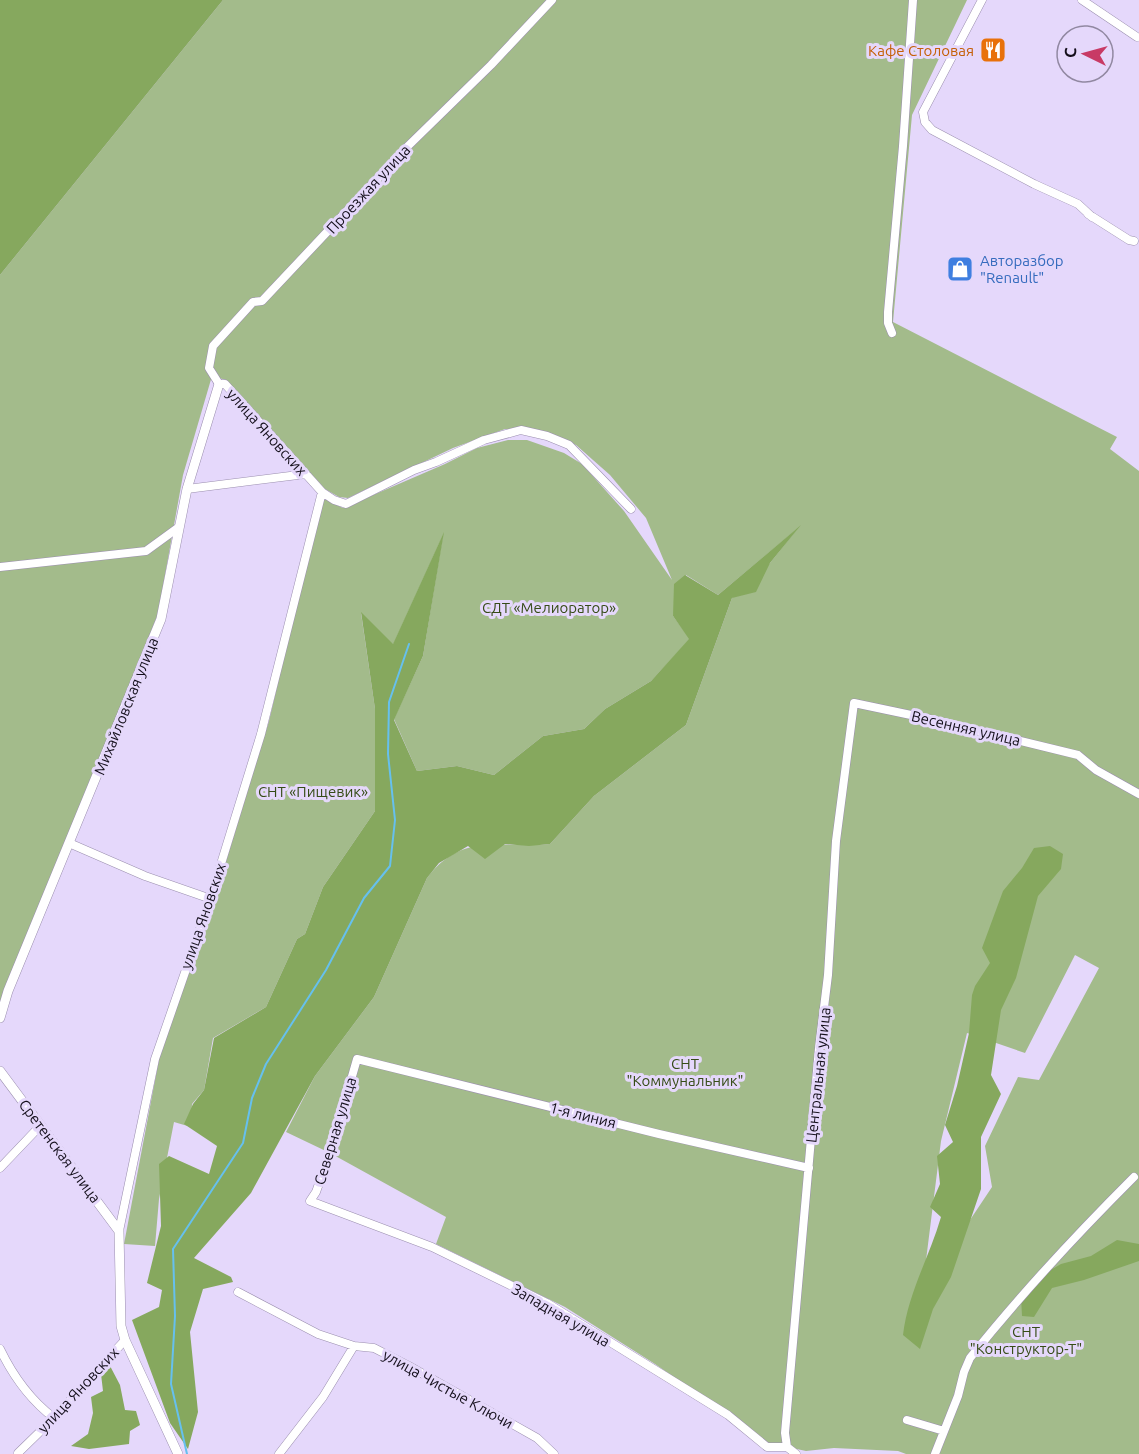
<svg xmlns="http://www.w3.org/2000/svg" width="1139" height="1454" font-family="Ubuntu,sans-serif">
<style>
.green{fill:#a3bb8b;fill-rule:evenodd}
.forest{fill:#86a85e}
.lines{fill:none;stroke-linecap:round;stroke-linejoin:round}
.stream{stroke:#66c0ee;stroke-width:2}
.minor-casing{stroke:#9b8faf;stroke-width:9}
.tertiary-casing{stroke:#9b8faf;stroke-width:10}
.minor{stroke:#fff;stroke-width:8}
.tertiary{stroke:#fff;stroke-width:9}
.labels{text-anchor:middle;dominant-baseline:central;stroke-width:6;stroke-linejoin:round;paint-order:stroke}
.food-label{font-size:15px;fill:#c56008;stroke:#e5d8fb;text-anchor:end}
.street-label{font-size:15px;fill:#140f1b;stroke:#e5d8fb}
.shop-label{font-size:15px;fill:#366cbe;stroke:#e5d8fb;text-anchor:start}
.park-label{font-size:15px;fill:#364c17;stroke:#e5d8fb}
</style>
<rect width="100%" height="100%" fill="#e5d8fb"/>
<path class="green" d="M223 0H967L912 115 893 322 1117 437 1110 449 1139 471V1454H906L898 1451 834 1448 806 1451 769 1443 655 1364 565 1307 436 1244 446 1217 330 1153 286 1132 315 1076 374 997 427 878C463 831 500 849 550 844L594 796 686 725 732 598 770 563 798 528 718 595 686 575 673 616 690 639 651 681 605 709 584 729 543 736 494 775 457 766 417 771 394 719 423 656 443 535 393 645 361 613 375 709V811L323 887 305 934 297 939 266 1007 213 1038 204 1090 192 1104 191 1127 174 1122 159 1199 155 1246 124 1244 160 1054 208 920 269 721 321 500H327L343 508 445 464 477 448 508 440H527L564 453 582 464 624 511 672 580 646 518 610 475 576 445 537 430 505 429 453 448 348 498 339 497 325 489 226 380 212 376 183 475 158 614 0 1004V275ZM1075 955 1099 968 1039 1080 1018 1077 985 1146 992 1187 922 1292 941 1141 967 1033 1025 1053Z"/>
<path class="forest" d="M0 0H223L0 275Z
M801 525 770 563 756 592 732 598 686 725 594 796 550 844 529 846 505 844 485 859 468 846 439 863 427 878 374 997 315 1076 251 1193 194 1258 231 1277 233 1282 203 1289 190 1332 198 1412 188 1449 170 1423 132 1320 159 1307 162 1290 147 1283 161 1226 159 1164 169 1156 209 1174 217 1146 184 1124 193 1104 204 1090 214 1038 266 1007 297 939 305 934 323 887 375 811V709L361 612 393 644 444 532 423 656 394 720 417 771 457 766 494 775 543 736 584 729 605 709 651 681 689 639 673 616 674 584 685 575 718 595Z
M1050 846 1063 854 1061 869 1038 896 1016 978 1001 1010 991 1075 1001 1094 981 1137V1189L951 1277 933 1309 920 1349 903 1335C908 1293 929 1258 941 1217L930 1207 940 1184 937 1156 953 1142 945 1125 957 1086 969 1033 972 995 975 986 990 963 982 948 1003 891 1022 868 1034 848Z
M1117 1240 1139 1244V1261L1084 1280 1052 1288 1034 1317 1022 1316 1021 1297 1042 1275 1061 1264 1091 1256Z
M109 1364 120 1385 125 1410 136 1411 140 1425 130 1431 129 1444 89 1449 71 1446 88 1434 93 1413 91 1397 103 1391 101 1374Z"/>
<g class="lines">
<path class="stream" d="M187 1454 171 1384 175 1316 173 1249 243 1143 252 1098 266 1064 326 970 364 898 390 866 395 820 388 754 389 702 409 644"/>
<defs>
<path id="minor" d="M982 0 923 112 925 122 932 130 1034 184 1078 204 1092 217
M1082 0 1137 37
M1088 214 1129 240 1134 241
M892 333 888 323V312L903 146 913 0
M187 489 306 474
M322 492 334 500 346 504 414 470 436 462 484 440 521 430 547 436 569 445 631 509
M0 567 146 551 179 527
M69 843 145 876 211 899
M0 1168 41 1125
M119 1231 155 1059 208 906 261 734 322 492 225 384H219L209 368 213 346 253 302 262 301 407 147 491 65 552 0
M238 1292 318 1334 354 1346 374 1348 409 1366 537 1438 554 1454
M0 1349C13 1376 29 1399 54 1418
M907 1420 944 1431
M787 1447 785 1433 819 1048 828 975 836 841 854 703 930 719 1078 755 1096 770 1139 794
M18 1453 54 1418 125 1340
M279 1454 323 1397 354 1346
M796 1454 787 1447H767L728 1415 547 1303 432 1247 310 1201 316 1192 330 1153 357 1059 659 1134 809 1168
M935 1454 958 1396 964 1372 970 1358C1021 1294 1076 1235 1134 1177"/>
<path id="tertiary" d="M0 1018 8 991 161 619 187 489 219 384
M0 1071 119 1231 121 1326 125 1340 178 1454"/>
</defs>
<use href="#minor" class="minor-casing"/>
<use href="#tertiary" class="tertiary-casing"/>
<use href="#minor" class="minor"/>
<use href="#tertiary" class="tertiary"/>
</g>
<defs>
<symbol id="restaurant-square" viewBox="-11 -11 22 22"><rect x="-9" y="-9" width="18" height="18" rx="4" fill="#e8710a" stroke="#e5d8fb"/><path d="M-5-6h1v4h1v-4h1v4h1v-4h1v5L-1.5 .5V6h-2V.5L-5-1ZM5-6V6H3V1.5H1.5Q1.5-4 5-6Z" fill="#fff"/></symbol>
<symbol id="shop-square" viewBox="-11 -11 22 22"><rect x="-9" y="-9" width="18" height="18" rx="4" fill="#3f7fe0" stroke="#e5d8fb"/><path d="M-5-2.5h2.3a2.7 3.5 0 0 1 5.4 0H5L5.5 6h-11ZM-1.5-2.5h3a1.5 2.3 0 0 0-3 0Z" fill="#fff"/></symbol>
</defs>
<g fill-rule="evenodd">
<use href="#restaurant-square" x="978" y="35" width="30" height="30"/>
<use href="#shop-square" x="945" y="254" width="30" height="30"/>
</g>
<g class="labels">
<g class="food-label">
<text x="974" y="50">Кафе Столовая</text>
</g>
<g class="street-label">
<text transform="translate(368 189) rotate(-47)">Проезжая улица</text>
<text transform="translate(267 432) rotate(48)">улица Яновских</text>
<text transform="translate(126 706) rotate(-68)">Михайловская улица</text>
<text transform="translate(966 728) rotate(13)">Весенняя улица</text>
<text transform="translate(203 916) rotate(-71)">улица Яновских</text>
<text transform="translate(818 1075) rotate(-84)">Центральная улица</text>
<text transform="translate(583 1115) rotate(14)">1-я линия</text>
<text transform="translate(335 1131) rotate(-73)">Северная улица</text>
<text transform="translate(60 1151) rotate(53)">Сретенская улица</text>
<text transform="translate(561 1315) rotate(30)">Западная улица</text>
<text transform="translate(448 1389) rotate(29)">улица Чистые Ключи</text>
<text transform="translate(78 1390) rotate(-47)">улица Яновских</text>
</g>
<g class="shop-label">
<text x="980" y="260">Авторазбор<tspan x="980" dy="17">"Renault"</tspan></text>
</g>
<g class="park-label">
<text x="549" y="607">СДТ «Мелиоратор»</text>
<text x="313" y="791">СНТ «Пищевик»</text>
<text x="685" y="1063">СНТ<tspan x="685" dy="17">"Коммунальник"</tspan></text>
<text x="1026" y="1331">СНТ<tspan x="1026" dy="17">"Конструктор-Т"</tspan></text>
</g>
</g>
<g transform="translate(1085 54) rotate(275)"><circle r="28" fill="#e5d8fb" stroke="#9188a1" stroke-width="1.5"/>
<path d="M0-4.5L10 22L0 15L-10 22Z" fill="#c83a65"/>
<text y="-9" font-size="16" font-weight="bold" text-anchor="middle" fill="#140f1b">С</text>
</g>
</svg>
